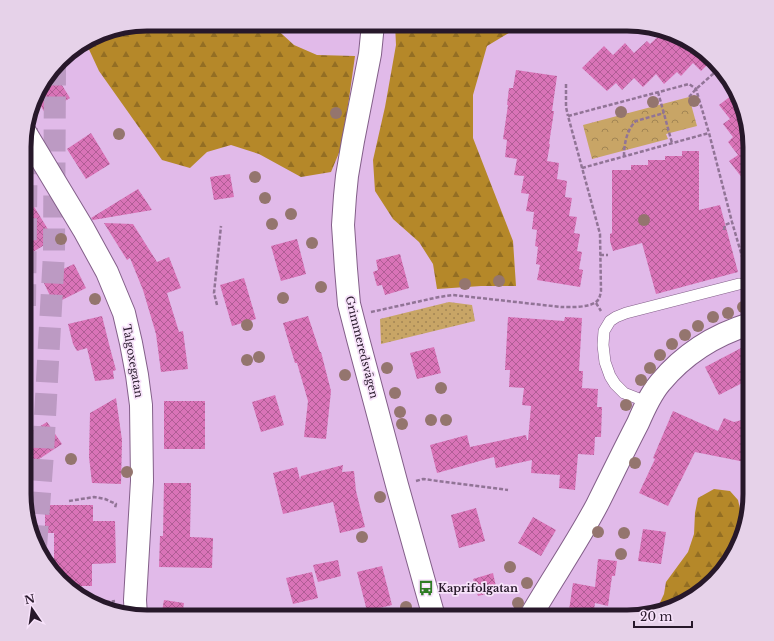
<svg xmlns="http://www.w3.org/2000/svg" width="774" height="641" font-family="'Libre Baskerville',serif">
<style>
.grass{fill:url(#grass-dots)}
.forest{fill:url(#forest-firs)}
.park{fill:url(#park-crowns)}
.building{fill:url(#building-cross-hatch)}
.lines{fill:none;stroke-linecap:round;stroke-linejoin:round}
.trunk-tunnel{stroke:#bc9ac3;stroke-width:22;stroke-dasharray:22 11;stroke-linecap:butt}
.service-casing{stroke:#835f89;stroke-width:12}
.minor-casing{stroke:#835f89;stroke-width:24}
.tertiary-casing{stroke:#835f89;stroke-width:24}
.path{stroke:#917496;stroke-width:2.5;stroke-dasharray:4 2;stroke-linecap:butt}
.service{stroke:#fff;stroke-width:11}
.minor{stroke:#fff;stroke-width:22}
.tertiary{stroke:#fff;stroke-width:22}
.tree{fill:#94756e}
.labels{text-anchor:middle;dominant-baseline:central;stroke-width:3.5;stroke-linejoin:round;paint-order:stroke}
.street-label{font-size:11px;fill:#27182a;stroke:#f7e2fa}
.poi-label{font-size:11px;font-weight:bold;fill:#27182a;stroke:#f7e2fa;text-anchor:start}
.rim{fill:none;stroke:#27182a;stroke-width:5}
</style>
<defs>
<pattern id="grass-dots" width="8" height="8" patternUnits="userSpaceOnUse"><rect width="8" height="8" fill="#c8a566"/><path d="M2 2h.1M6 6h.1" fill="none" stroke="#a28554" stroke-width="1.8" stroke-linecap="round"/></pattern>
<pattern id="forest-firs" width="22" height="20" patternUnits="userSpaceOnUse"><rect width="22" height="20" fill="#b58829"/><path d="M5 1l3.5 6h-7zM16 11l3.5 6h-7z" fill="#936e23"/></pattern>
<pattern id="park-crowns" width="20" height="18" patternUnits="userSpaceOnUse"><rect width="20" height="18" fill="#c8a566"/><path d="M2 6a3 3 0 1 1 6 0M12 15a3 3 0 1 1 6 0" fill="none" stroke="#a28554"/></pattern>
<pattern id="building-cross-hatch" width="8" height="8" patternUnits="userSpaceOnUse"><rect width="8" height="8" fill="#d973b7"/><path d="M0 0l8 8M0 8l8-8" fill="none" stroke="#b05d95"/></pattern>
</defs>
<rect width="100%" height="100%" fill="#e1bae9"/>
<path class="grass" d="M449 302 472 305 475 321 381 344 380 319Z"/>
<path class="forest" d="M147 24H271L294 45 317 55 355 56 347 113 341 148 331 172 301 177 259 154 231 145 207 152 190 168 162 160 99 71 86 43 107 31Z
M395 24H524L487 46 473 95V138L513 241 516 286H481L437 289 433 264 419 242 393 219 375 191 373 160 385 107 396 45Z
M714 489 730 491 738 500 742 517V530L737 549 714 581 674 608 656 611 664 594 666 582 688 552 694 534 695 513 698 498Z"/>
<path class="park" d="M689 97 697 126 666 134 668 139 592 159 583 125Z"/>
<path class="building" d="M663 32 671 40 669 38 673 33H674L713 59 701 71 693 63 681 76 677 72 664 84 656 74 643 87 634 78 622 90 616 83 607 91 582 68 604 46 613 55 625 43 634 53 647 41 650 44Z
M516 70 557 76 552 111H554L549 144H550L547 161 559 163 557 179 567 181 565 197 572 198 569 216 577 217 574 233 580 234 577 251 582 252 579 269 583 270 580 287 537 280 540 265 536 264 538 247 535 246 537 230 532 229 534 212 526 211 529 194 521 193 524 176 514 175 517 159 505 157 507 140 503 139 508 105H507L509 88H513Z
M53 71 70 98 45 113 36 98 40 86Z
M736 92 741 100 750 147V188L729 161 738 155 728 142 733 137 723 124 730 119 719 105Z
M91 133 110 164 86 179 67 149Z
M682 151H699V210L720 205 738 272 656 294 642 243 613 251 610 241V234L612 233V170H631V165H648V160H665V156H682Z
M230 174 234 197 214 200 210 177Z
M138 189 152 210 93 220 91 218Z
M25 192 54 239 33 252 25 239Z
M104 223 133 224 157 262 169 257 181 288 167 293 179 332 183 331 188 369 161 372 156 334 143 290 130 258 127 260Z
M297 239 306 274 281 281 271 246Z
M400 254 409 288 385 295 382 285 377 286 373 272 378 270 376 260Z
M74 264 86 288 54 304 42 279Z
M244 278 256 319 232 326 220 285Z
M102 316 110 348 116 370 113 371 114 379 95 381 87 348 77 351 73 344 68 324Z
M308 316 320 352H321L331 391 326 439 304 437 308 401 297 363H295L283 323Z
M508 317 564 321 565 317 582 318 579 371H583L582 388 598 389 597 407H602L601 437H595L594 455 578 454 575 490 559 488 560 475 531 473 532 460 496 468 494 457 437 473 430 445 467 435 470 447 526 435 527 440H528L531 406 522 405 524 388 509 387 510 370H505Z
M745 346 750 355V379L719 395 705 367Z
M434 347 441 373 417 379 410 353Z
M275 395 284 425 261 432 252 402Z
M116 398 122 440 121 484 92 483 89 457 90 413Z
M164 401H205V449H164Z
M673 411 718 431 724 418 734 422 750 418V463L695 452 668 506 639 493 655 459 653 458Z
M47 422 62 444 24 469V436Z
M343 465 342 472 354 471 356 491 365 527 340 533 333 502 283 514 273 473 297 467 300 480 301 476Z
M164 483H191L190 537 213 538 212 568 159 567 160 536H163Z
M45 505H93V521H115L116 563 92 564V586H67L60 581 54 573V533H45Z
M476 508 485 541 459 548 451 515Z
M533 517 556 530 541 556 518 543Z
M643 529 666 532 661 564 638 561Z
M598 559 617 561 615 576H612L608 606 595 603 593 617H568L573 583 595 587Z
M338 560 341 576 318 582 313 565Z
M382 566 392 605 367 611 357 572Z
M312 572 318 598 293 604 286 578Z
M493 573 497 591 478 596 473 579Z
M164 600 184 603 182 617H161Z"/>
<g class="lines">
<path class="trunk-tunnel" d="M25 306 27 128
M36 547 43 453 54 253 55 67"/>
<defs>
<path id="service" d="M647 402 624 393 615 384 610 376 605 362 603 345 604 331 610 321 616 317 626 313 739 284"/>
<path id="minor" d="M25 132 84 230 107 272 124 313 131 343 137 375 141 405 142 481 135 600 136 616
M530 617C552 579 577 543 597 505 611 477 624 450 638 423 644 409 650 395 660 383 684 354 714 335 750 324"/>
<path id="tertiary" d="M373 24 370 54 353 141 347 176 345 196 343 225 346 269 349 304 358 339 397 485 434 617"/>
</defs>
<use href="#service" class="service-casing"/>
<use href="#minor" class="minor-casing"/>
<use href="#tertiary" class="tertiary-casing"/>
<path class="path" d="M566 84V107L568 116
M658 92 672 143
M689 97 696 89 713 74 719 68
M624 156C624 144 627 129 636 121L664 113
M582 168 709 133
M724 230 725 225 732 222
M600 255H608
M596 303 601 311
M217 305 214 293 221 226
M371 312 439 297 453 295 561 307C570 307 588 308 596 302 600 299 600 295 601 291L600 234 568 116 689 84 696 89 709 133 732 222 746 270
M416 481 423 479 508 490
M69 501 94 497 105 499 116 504 115 508
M94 604 115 601"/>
<use href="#service" class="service"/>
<use href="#minor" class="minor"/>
<use href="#tertiary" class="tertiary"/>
</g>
<g class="tree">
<circle cx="694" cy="101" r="6"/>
<circle cx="653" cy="102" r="6"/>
<circle cx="621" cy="112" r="6"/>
<circle cx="336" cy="113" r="6"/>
<circle cx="119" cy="134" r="6"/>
<circle cx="255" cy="177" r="6"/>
<circle cx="265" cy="198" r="6"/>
<circle cx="291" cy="214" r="6"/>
<circle cx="644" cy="220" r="6"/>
<circle cx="272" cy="224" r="6"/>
<circle cx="61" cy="239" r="6"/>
<circle cx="312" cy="243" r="6"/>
<circle cx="499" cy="281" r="6"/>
<circle cx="465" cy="284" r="6"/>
<circle cx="321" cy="287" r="6"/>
<circle cx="283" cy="298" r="6"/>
<circle cx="95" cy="299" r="6"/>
<circle cx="743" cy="307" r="6"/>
<circle cx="728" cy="313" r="6"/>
<circle cx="713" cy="317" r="6"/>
<circle cx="247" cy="325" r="6"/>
<circle cx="698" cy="326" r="6"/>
<circle cx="685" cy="335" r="6"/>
<circle cx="672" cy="344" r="6"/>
<circle cx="660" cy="355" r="6"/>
<circle cx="259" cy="357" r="6"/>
<circle cx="247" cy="360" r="6"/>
<circle cx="387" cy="368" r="6"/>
<circle cx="650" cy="368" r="6"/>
<circle cx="345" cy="375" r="6"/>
<circle cx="641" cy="380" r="6"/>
<circle cx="441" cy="388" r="6"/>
<circle cx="395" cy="393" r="6"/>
<circle cx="626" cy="405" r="6"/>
<circle cx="400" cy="412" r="6"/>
<circle cx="431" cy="420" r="6"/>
<circle cx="446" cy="420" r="6"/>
<circle cx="402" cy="424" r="6"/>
<circle cx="71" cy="459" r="6"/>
<circle cx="635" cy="463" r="6"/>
<circle cx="127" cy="472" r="6"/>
<circle cx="380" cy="497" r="6"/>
<circle cx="598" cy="532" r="6"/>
<circle cx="624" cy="533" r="6"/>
<circle cx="362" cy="537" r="6"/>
<circle cx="621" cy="554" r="6"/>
<circle cx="510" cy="567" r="6"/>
<circle cx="527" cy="583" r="6"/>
<circle cx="518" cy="603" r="6"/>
<circle cx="406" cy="607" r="6"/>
</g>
<defs>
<symbol id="bus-bare" viewBox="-9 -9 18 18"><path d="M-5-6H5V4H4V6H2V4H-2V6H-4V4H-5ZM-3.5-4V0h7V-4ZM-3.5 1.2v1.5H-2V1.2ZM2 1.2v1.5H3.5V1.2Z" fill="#2f7c24" stroke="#f7e2fa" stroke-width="2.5" paint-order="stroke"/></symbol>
</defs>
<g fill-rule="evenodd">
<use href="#bus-bare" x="415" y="577" width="22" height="22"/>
</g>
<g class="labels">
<g class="street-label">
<text transform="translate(362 347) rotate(76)">Grimmeredsvägen</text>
<text transform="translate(133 361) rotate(80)">Talgoxegatan</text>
</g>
<g class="poi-label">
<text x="438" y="588">Kaprifolgatan</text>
</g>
</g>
<path d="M0 0H774V641H0ZM147 31H627A116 116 0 0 1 743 147V494A116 116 0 0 1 627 610H147A116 116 0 0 1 31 494V147A116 116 0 0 1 147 31Z" fill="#e6d2e9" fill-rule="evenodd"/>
<path class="rim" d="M147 31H627A116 116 0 0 1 743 147V494A116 116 0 0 1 627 610H147A116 116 0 0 1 31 494V147A116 116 0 0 1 147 31Z"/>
<g transform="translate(32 609) rotate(347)" stroke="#f7e2fa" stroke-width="3" paint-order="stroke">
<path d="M0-3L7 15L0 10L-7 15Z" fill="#27182a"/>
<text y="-6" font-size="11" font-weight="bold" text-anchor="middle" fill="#27182a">N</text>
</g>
<path d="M634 621v6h58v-6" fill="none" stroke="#27182a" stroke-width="2"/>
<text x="640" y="621" font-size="12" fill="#27182a" stroke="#f7e2fa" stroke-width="3" paint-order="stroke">20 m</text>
</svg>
